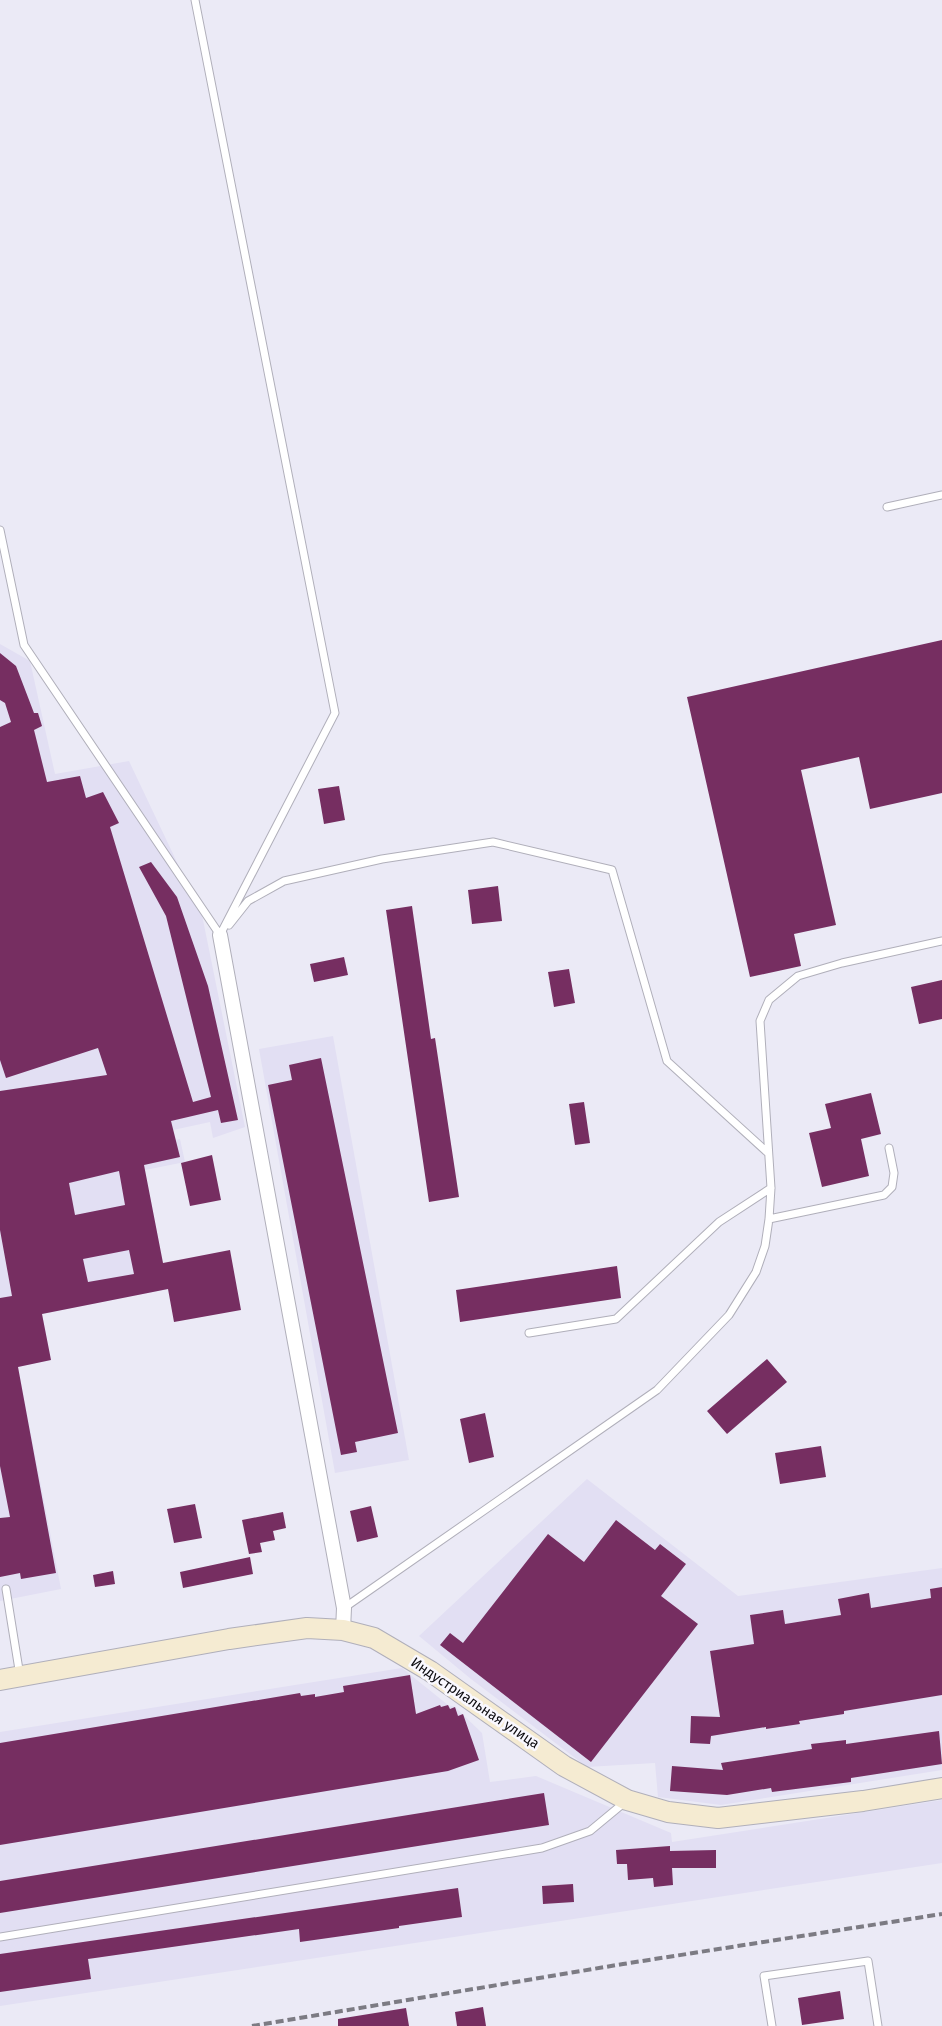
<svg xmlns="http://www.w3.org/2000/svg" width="942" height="2026" font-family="'Fira Sans',sans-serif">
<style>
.built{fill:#e2dff3}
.building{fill:#762e61;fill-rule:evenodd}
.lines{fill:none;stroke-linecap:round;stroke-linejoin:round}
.lane-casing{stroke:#b0afba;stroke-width:9}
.street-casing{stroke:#b0afba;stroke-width:16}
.secondary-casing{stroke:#b0afba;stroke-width:22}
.lane{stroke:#fff;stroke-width:7}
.street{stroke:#fff;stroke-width:14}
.secondary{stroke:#f5ebd2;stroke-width:20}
.rail{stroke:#7c7b83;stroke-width:4;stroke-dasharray:8 4;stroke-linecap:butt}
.labels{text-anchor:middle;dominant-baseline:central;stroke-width:5;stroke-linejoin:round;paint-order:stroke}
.street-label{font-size:14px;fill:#0c0b0f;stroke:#f9f8ff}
</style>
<rect width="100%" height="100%" fill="#ebeaf6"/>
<path class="built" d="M0 644 30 661 55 774 129 761 202 915 245 1127 213 1138 210 1122 113 1143 107 1154 180 1139 185 1162 145 1170 168 1289 42 1314 51 1360 18 1367 61 1589 0 1601Z
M333 1036 409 1460 335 1473 259 1049Z
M587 1479 738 1596 942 1568V1770L721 1805 658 1797 655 1763 587 1767 471 1679 419 1636Z
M402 1668 448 1705 455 1707 482 1733 490 1782 536 1776 671 1833 672 1842 942 1800V1863L0 2006V1732Z"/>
<path class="building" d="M942 640V793L870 809 859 757 801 770 836 925 794 934 801 966 750 977 687 697Z
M0 653 16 666 34 713H38L42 726 34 730 47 782 80 776 86 798 103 792 119 823 110 827 193 1102 211 1097 166 916 139 867 151 862 177 897 208 986 238 1120 221 1123 218 1110 171 1121 180 1157 144 1165 163 1263 230 1250 241 1310 174 1322 168 1289 42 1314 51 1360 18 1367 56 1573 21 1579 20 1573 0 1577V1518L10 1517 0 1466V1298L12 1296 0 1230V1091L107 1075 98 1048 6 1078 0 1060V727L11 722 5 703 0 700ZM119 1171 125 1205 75 1215 69 1183ZM129 1250 134 1274 88 1282 83 1259Z
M339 786 345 820 324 824 318 789Z
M498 886 502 921 472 924 468 890Z
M412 906 431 1039 435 1038 459 1197 429 1202 386 910Z
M344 957 348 975 314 982 310 964Z
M569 969 575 1003 554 1007 548 972Z
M942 980V1019L919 1024 911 987Z
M321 1058 398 1433 355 1442 357 1452 341 1455 268 1085 292 1080 289 1065Z
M871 1093 881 1134 861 1139 869 1176 822 1187 809 1133 831 1128 825 1104Z
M584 1102 590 1143 575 1145 569 1104Z
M212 1155 221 1200 190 1206 181 1163Z
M617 1266 621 1298 460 1322 456 1290Z
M767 1359 787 1382 727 1434 707 1411Z
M485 1413 494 1457 469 1463 460 1419Z
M821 1446 826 1477 780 1484 775 1453Z
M195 1504 202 1538 174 1543 167 1509Z
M371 1506 378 1537 357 1542 350 1511Z
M283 1512 286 1528 273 1531 275 1540 260 1543 262 1552 249 1554 242 1520Z
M616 1520 655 1550 660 1544 686 1564 661 1596 698 1624 591 1762 440 1645 450 1633 463 1643 548 1534 584 1562Z
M250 1557 253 1574 183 1588 180 1572Z
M113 1571 115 1584 95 1587 93 1575Z
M942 1587V1695L844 1711V1714L799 1721 800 1724 766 1729V1727L711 1736 710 1744 690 1743 691 1716 720 1717 710 1651 754 1644 750 1615 783 1610 785 1624 841 1615 838 1599 869 1593 871 1608 931 1598 930 1589Z
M410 1675 416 1714 440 1705 441 1707 448 1705 450 1709 455 1707 458 1716 463 1714 479 1760 448 1771 0 1845V1743L300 1693 301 1696 315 1694V1697L344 1692 343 1686Z
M939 1731 942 1764 851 1778V1782L772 1792 771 1788 727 1795 670 1791 672 1766 723 1770 721 1763 812 1749 811 1744 846 1740V1744Z
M544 1793 549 1825 0 1913V1881Z
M670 1846V1851L716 1850V1868H672L673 1885 654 1887 653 1878 628 1880 627 1864H617L616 1850Z
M573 1884 574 1902 543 1904 542 1886Z
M458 1888 462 1917 399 1926V1928L300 1942 299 1929 88 1959 91 1979 0 1992V1954Z
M840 1991 844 2019 802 2025 798 1998Z
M483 2007 486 2026H457L455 2012Z
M406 2008 409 2026H338V2019Z"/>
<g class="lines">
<defs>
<path id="lane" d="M195 0 335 713 220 935
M887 507 942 495
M0 530 24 645 220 935
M229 925 248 901 284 881 382 859 493 842 612 870 667 1061 768 1153
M769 1219 884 1195 892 1187 894 1173 889 1148
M529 1333 616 1319 719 1222 771 1188
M6 1589 20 1676
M344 1608 657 1390 729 1315 756 1272 765 1246 769 1219 771 1188 760 1021 769 1000 798 976 842 963 942 941
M0 1937 542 1848 590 1831 625 1802
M772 2026 764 1976 868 1961 878 2026"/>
<path id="street" d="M220 935 344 1608 343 1630"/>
<path id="secondary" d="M0 1680 229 1639 307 1628 343 1630 374 1638 430 1671 564 1766 627 1800 668 1812 718 1818 863 1801 942 1788"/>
</defs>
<use href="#lane" class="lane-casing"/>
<use href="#street" class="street-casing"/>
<use href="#secondary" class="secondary-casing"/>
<use href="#lane" class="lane"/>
<use href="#street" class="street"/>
<use href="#secondary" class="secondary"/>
<path class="rail" d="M252 2026 623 1964 942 1914"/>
</g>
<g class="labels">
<g class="street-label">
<text transform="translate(475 1703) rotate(34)">Индустриальная улица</text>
</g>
</g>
</svg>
